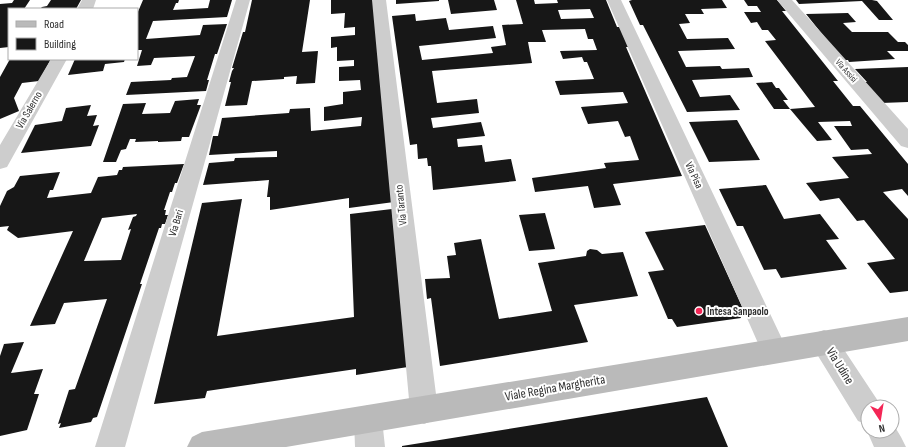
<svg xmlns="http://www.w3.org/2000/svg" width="908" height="447" font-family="'Sofia Sans Condensed',sans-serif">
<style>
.building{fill:#171717;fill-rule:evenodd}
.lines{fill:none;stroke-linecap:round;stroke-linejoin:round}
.street{fill:#cdcdcd;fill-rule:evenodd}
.secondary{fill:#bababa;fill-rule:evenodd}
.poi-dot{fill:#f42656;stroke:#fff;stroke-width:1.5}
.labels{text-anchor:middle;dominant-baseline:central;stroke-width:4;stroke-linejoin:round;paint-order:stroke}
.far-street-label{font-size:9px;fill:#303030;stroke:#fff}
.street-label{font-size:11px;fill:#303030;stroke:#fff}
.poi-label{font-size:11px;font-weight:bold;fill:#303030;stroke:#fff;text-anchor:start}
.near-street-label{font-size:13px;fill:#303030;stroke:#fff}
</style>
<rect width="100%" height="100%" fill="#fff"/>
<path class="building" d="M14 0H30L24 9H9V47L0 48V4L12 3Z
M51 0H81L76 9H40L42 7 47 6Z
M143 0H179L178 3H176L173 10 208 8 210 0H232L227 17 153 21 146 39 200 35 203 25 227 24 217 54H215L207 80H209L206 91 126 95 131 82 171 80 172 78 187 77 195 56 154 58 151 65 137 66 142 50H137V14Z
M252 0H310L302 52 318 51 315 83 296 84 297 76 284 77V79L252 81 247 105 225 106 231 82H229L232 71 234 68H232L243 32H245Z
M331 0H373L394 202 349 208V198L270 210V197H267L269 180 203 185 209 163 234 161 235 158 277 157V151L209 155 213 136H218L222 118 289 113 290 109 310 108 311 131 361 126 362 117 324 121V107L343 104V92L361 90 360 80 339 81V67L354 66V60L337 61V47L331 48V37L355 35V27L344 28 345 13 331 14Z
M396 0H439V1L396 4Z
M448 0H494L497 10 451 14Z
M516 0H534L535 4 558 3 557 0H606L617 27H620L629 47H626L682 176 613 184 621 205 594 208 588 186 535 192 532 178 606 168 604 163 639 160 630 136 625 137 618 121 588 124 581 107 628 103 623 92 560 95 555 81 594 79 587 62H584L582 57 563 59 560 51 597 50 593 39H588L585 29 542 30 546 42H528L532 63 432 71 437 103 477 99 479 113 431 118 433 128 481 122 485 136 457 139 458 147 482 145 485 162 511 159 516 181 433 190 431 166H428L427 158 418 159 417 144 410 145 392 16 415 14 416 21 446 18 449 30 493 26 496 38 419 46 422 60 493 53 491 47 506 45 502 25 523 24ZM590 9 594 18 561 19 558 10Z
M632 0H722L727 8 701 9 704 14H685L690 23 679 24 687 39 728 38 735 49 678 51 686 67 720 66 722 69 749 68 753 77 692 80 700 97 730 95 740 110 687 112 643 25H640L629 1Z
M744 0H777L786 11H782L838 81H833L853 106H860L908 164V196L902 189 883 192 908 219V291L890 293 867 263 895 259 864 220 857 221 839 198 820 201 806 183 849 178 832 157 872 154 868 149 851 150 834 126H852L850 121 818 122 832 140 817 141 790 109 815 107 765 41 776 40 768 30H762L757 22 751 23 744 12H761L757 6H748Z
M796 0H872L877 1 893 20H879L862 1 799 4Z
M848 13 856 22 843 23 852 32H888L898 42H905L908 45V51H887L895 59 849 62 848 60H843L806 14Z
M10 59H51L39 81 22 83 14 98 19 111 0 119V77Z
M75 59H125L124 62 105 64 103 71 68 75Z
M908 67V102L881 103 862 82H867L855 69Z
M772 82 776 88H779L788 100H783L790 109H774L756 83Z
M199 99 197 105H201L189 137H182L181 141 158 142V141L135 142 136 139H130L126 149 121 150 116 162H103L123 104 146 103 142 114 170 113 175 101Z
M91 105 87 116 97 115 93 126 99 125 91 146 21 153 35 125 62 121 66 108Z
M737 120 760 160 709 162 689 122Z
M184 164 177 183H175L172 192H170L164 210H166L165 215H168L165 224H162L161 228H159L140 284H142L97 417 93 418 91 422 59 428 61 423 58 424 69 390 75 389 107 299 64 303 55 324 30 326 73 231 18 238 7 230 9 226 0 227V206L7 191 14 187 20 176 60 172 53 190H50L47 198 91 193 98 177 117 175 119 170H122L123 167ZM137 214 136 216 133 217 128 230 131 229 121 260 84 261 102 218Z
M766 185 784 219 820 214 839 239 826 240 847 269 781 278 776 269 764 270 743 226H737L719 189Z
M242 199 217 336 354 317 350 214 392 209 408 367 356 375V369L207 391 205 398 154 404 202 203Z
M545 213 555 249 529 251 519 215Z
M705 225 744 311H738L741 318 677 327 672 319H668L648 272 664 270 645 232Z
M481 239 499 319 552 311 538 263 586 256 587 251 590 249 597 250 602 254 623 252 638 296 574 305 588 342 440 366 431 298 427 299 425 279 450 278 447 256 456 255 454 243Z
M24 342 11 373 43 369 34 394H39L27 430 0 436V356L4 344Z
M707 397 728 447H402V446Z"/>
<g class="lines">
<path class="street" d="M82 0H96L93 9H77Z
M236 0H250L125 447H95Z
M372 0H386L438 410 434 420 424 424 414 420 410 410Z
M607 0H621L783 341 787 350 783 359 774 362 765 359Z
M777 0H792L908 129V148L901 146Z
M51 59H67L7 167 0 169V145Z
M824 330 833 333 878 401 880 407H868V425L858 421 815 351 811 342 815 333Z
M368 405 378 409 382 419 385 447H355L354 419 358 409Z
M892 422 901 437 906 447H874L867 431 868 428V431H892Z"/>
<path class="secondary" d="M908 317V341L286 447H187L192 437 202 432Z"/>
</g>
<circle class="poi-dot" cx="699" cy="311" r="4"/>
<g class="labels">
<g class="far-street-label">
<text transform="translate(846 71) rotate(49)">Via Assisi</text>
</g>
<g class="street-label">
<text transform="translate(29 110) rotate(-60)">Via Salerno</text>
<text transform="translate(694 175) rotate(65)">Via Pisa</text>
<text transform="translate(401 205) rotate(-96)">Via Taranto</text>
<text transform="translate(176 223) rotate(-73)">Via Bari</text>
</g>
<g class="poi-label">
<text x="707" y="311">Intesa Sanpaolo</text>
</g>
<g class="near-street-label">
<text transform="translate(840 366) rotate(58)">Via Udine</text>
<text transform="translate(555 388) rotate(-10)">Viale Regina Margherita</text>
</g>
</g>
<rect x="8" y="8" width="130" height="52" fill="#ffffff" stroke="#acacac"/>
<rect x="16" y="21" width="20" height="6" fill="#bababa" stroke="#acacac"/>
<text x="44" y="28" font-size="12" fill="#303030">Road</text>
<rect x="16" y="38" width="20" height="12" fill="#171717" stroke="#acacac"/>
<text x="44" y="48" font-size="12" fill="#303030">Building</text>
<g transform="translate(880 419) rotate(168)"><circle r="19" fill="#ffffff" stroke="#acacac"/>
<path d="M0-3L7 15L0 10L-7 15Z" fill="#f42656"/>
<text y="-6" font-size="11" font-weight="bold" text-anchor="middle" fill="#303030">N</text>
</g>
</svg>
